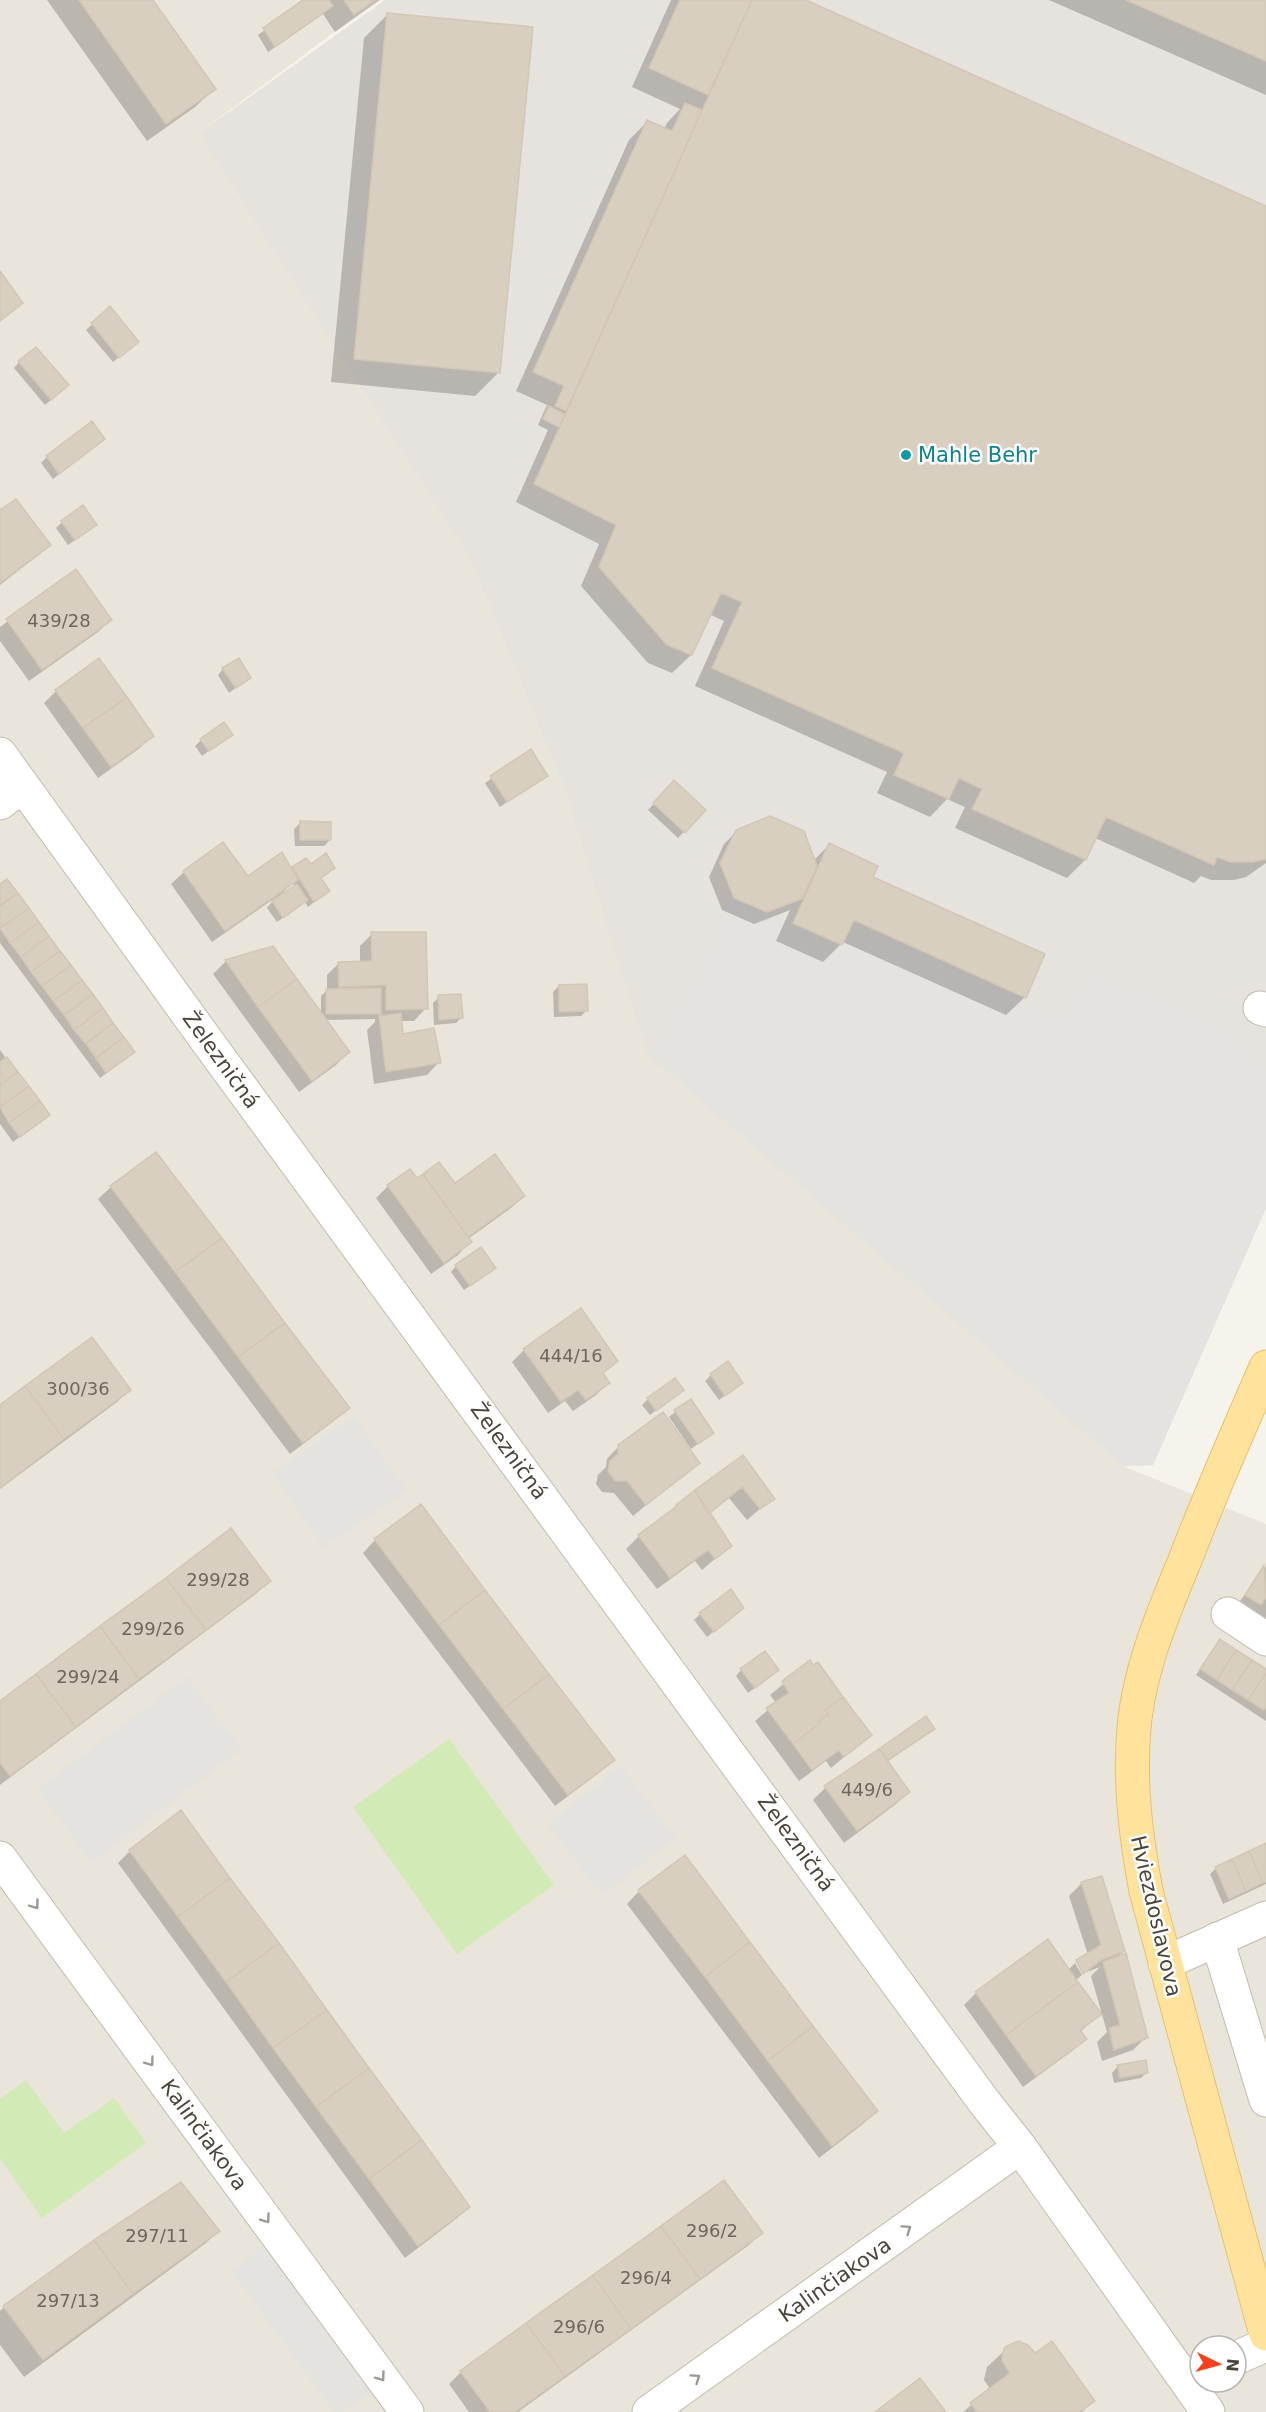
<svg xmlns="http://www.w3.org/2000/svg" width="1266" height="2412" font-family="'DejaVu Sans',sans-serif">
<style>
.residential{fill:#eae5da;fill-rule:evenodd}
.industrial{fill:#e6e2dd}
.green{fill:#d2eab5}
.parking{fill:#e5e3e0}
.shadow{fill:#0003;fill-rule:evenodd}
.building{fill:#d8cfc1;stroke:#d3c7b4;stroke-width:1.5}
.lines{fill:none;stroke-linecap:round;stroke-linejoin:round}
.minor-casing{stroke:#c2bbae;stroke-width:35}
.major-casing{stroke:#e6c16a;stroke-width:35}
.minor{stroke:#fff;stroke-width:33}
.major{stroke:#ffe39c;stroke-width:33}
.oneway{stroke:#9c9892}
.culture-dot{fill:#0f9aa8;stroke:#fff;stroke-width:2}
.labels{text-anchor:middle;dominant-baseline:central;stroke-width:5;stroke-linejoin:round;paint-order:stroke}
.number-label{font-size:18px;fill:#6e675b}
.culture-label{font-size:21px;fill:#0d838f;stroke:#fff;text-anchor:start}
.street-label{font-size:21px;fill:#4b4439;stroke:#fff}
</style>
<rect width="100%" height="100%" fill="#f6f3ec"/>
<path class="residential" d="M0 0H377L198 134 470 559 566 793 1123 1466 1266 1524V2412H0ZM1200 2346H1236V2382H1200Z"/>
<path class="industrial" d="M385 0H1266V1208L1153 1465 1123 1466 647 1054 566 793 470 559 198 134Z"/>
<path class="green" d="M449 1739 554 1885 457 1954 353 1807Z
M26 2080 64 2133 114 2098 146 2143 42 2218 0 2159V2099Z"/>
<path class="parking" d="M734 898 845 948 858 926 1061 1016 1084 962 1238 1035 1266 1066V1208L1153 1465 1123 1466 647 1054Z
M354 1415 407 1491 324 1548 272 1473Z
M187 1676 242 1749 92 1863 37 1789Z
M621 1766 677 1838 602 1896 547 1824Z
M278 2236 384 2381 344 2412H334L231 2271Z"/>
<path class="shadow" d="M47 0H151L214 89 195 107 147 141Z
M306 0H380L335 32 323 14 268 52 258 35Z
M671 0H802L1266 208V863L1246 877 1234 880H1211L1201 876 1194 883 1095 838 1085 860 1067 878 955 828 965 807 947 799 930 817 877 793 887 772 695 686 724 621 709 614 691 655 672 673 648 663 581 586 599 544 516 502 548 430 538 425 547 405 516 391 629 140 647 122 664 129 667 123 680 109 632 87Z
M1049 0H1266V95Z
M388 14 499 372 475 396 331 382 364 38Z
M110 308 131 347 113 362 86 330Z
M19 362 61 391 45 405 14 368Z
M104 439 53 479 41 463 47 457Z
M0 512 49 545 36 557 0 585Z
M62 522 89 530 68 545 56 528Z
M76 571 110 620 98 632 29 681 0 641V627Z
M223 669 249 678 229 693 218 675Z
M56 691 152 735 140 748 98 778 44 703Z
M231 735 202 756 195 746 201 740Z
M531 751 546 775 500 807 485 783Z
M674 782 704 810 678 838 648 810Z
M300 823 330 840 324 846H295L294 829Z
M737 831 813 861 829 845 1025 997 1006 1015 843 942 823 962 776 941 790 910 754 924 722 910 709 877 724 844Z
M293 868 320 879 328 891 308 907 305 902 277 922 267 908 275 898 212 942 171 884 184 872 248 878 291 871ZM293 883 295 887 281 897 280 895Z
M0 886 127 1058 100 1078 0 943Z
M372 934 426 1008 414 1021H400L402 1036 439 1062 427 1075 374 1084 367 1030 375 1022V1019L325 1020 348 1052 336 1065 299 1092 213 974 225 962 272 948 321 1015V996L327 990V975L339 963H360V946Z
M559 986 587 1010 581 1016 554 1017 553 992Z
M439 997 462 1017 456 1023 434 1025 433 1003Z
M0 1050 48 1115 13 1142 0 1124Z
M416 1180 454 1186 523 1196 511 1208 468 1239 470 1242 458 1255 431 1274 376 1198 388 1186Z
M111 1187 348 1408 335 1420 290 1454 98 1199Z
M456 1266 488 1273 464 1290 451 1272Z
M524 1350 617 1361 602 1374 608 1383 596 1395 573 1411 565 1401 548 1413 512 1362Z
M711 1375 735 1388 719 1400 705 1381Z
M129 1390 117 1402 0 1489V1408Z
M682 1390 650 1415 642 1405 648 1399Z
M675 1412 712 1433 691 1449 669 1417Z
M619 1446 698 1462 633 1516 614 1493 602 1492 596 1484 598 1475 606 1467 607 1459Z
M742 1457 773 1498 747 1520 729 1498 708 1515 730 1546 702 1570 695 1561 657 1589 626 1549 639 1536Z
M420 1506 613 1760 600 1772 555 1806 363 1553 375 1540Z
M1265 1567 1266 1568V1618L1240 1601Z
M269 1581 257 1593 0 1785V1703Z
M742 1608 707 1637 694 1620 700 1614Z
M1220 1641 1266 1671V1721L1196 1675Z
M810 1662 870 1735 831 1768 826 1761 799 1781 755 1721 776 1703 770 1695Z
M741 1670 772 1675 748 1693 736 1676Z
M933 1729 887 1762 908 1792 896 1804 844 1843 813 1800 825 1788 880 1750Z
M1266 1845V1884L1223 1904 1210 1874 1216 1868Z
M130 1851 468 2207 456 2219 405 2258 118 1863Z
M1082 1883 1124 1951 1116 1958 1146 2037 1133 2050 1102 2061 1097 2042 1107 2032 1091 1976 1100 1967 1084 1973 1079 1963H1075L1082 1975 1076 1980 1100 2014 1080 2032 1085 2039 1072 2051 1023 2087 964 2005 976 1993 1068 1970 1077 1961 1088 1955 1069 1896Z
M639 1891 876 2111 863 2124 819 2158 627 1904Z
M1117 2067 1147 2072 1141 2078 1114 2083 1112 2073Z
M218 2231 206 2243 24 2377 0 2345V2311L4 2307Z
M761 2233 749 2245 518 2412H469L449 2384 461 2372Z
M1006 2349 1034 2356 1093 2401 1082 2412H963L990 2389 984 2380 987 2367Z"/>
<path class="building" d="M79 0H153L216 89 166 124Z
M303 0H329L333 6 275 47 263 28Z
M344 0H375L354 15Z
M680 0H752L708 95 649 68Z
M752 0H806L1266 206V859L1253 862H1230L1217 857 1214 865 1106 817 1086 860 972 809 982 789 959 778 949 799 894 775 904 753 712 668 742 602 721 593 692 655 667 645 599 567 616 525 534 484Z
M1126 0H1266V61Z
M387 13 533 27 500 373 354 359Z
M685 103 702 110 566 411 555 406 564 386 533 372 647 120 672 131Z
M0 271 23 303 0 321Z
M110 306 139 342 119 358 91 323Z
M36 347 69 385 51 400 18 361Z
M549 406 565 414 559 427 543 419Z
M92 421 105 439 59 474 46 456Z
M16 499 51 545 0 583V510Z
M83 505 97 525 75 540 61 521Z
M76 569 112 620 42 670 6 619Z
M99 658 127 697 83 728 55 690Z
M239 658 251 678 236 688 222 668Z
M127 697 154 736 111 767 83 728Z
M224 722 233 735 209 751 200 739Z
M531 749 548 776 507 802 490 776Z
M674 780 706 810 685 833 653 803Z
M770 816 804 831 817 866 802 899 767 912 734 898 720 863 736 830Z
M300 821 331 822V840H300Z
M223 842 248 876 282 852 298 880 225 931 183 871Z
M829 843 878 866 873 877 1045 954 1026 998 854 920 842 945 793 923Z
M326 853 335 868 321 878 330 891 314 902 292 867 306 858 311 864Z
M7 879 18 893 0 906V884Z
M297 884 308 900 283 918 272 901Z
M18 893 29 908 0 928V906Z
M29 908 39 922 10 943 0 928Z
M39 922 49 936 21 957 10 943Z
M371 932H426L428 1009 386 1010V985L339 987 338 962 372 961Z
M49 936 60 951 31 972 21 957Z
M273 946 297 979 258 1007 225 960Z
M60 951 71 965 42 986 31 972Z
M71 965 82 980 53 1001 42 986Z
M297 979 350 1052 312 1081 258 1007Z
M82 980 93 994 64 1015 53 1001Z
M587 984 588 1011 559 1012V985Z
M381 988V1014H326V989Z
M93 994 103 1008 74 1030 64 1015Z
M461 994 463 1018 439 1020 438 995Z
M103 1008 113 1023 86 1044 74 1030Z
M401 1013 403 1034 434 1028 441 1063 386 1072 379 1016Z
M113 1023 124 1037 96 1058 86 1044Z
M124 1037 135 1052 106 1073 96 1058Z
M7 1057 18 1072 0 1085V1062Z
M18 1072 29 1086 0 1107V1085Z
M29 1086 40 1101 9 1123 0 1107Z
M40 1101 50 1115 20 1137 9 1123Z
M156 1152 222 1238 175 1272 110 1186Z
M495 1154 525 1196 468 1237 423 1174 439 1162 455 1183Z
M410 1169 417 1178 423 1174 472 1242 444 1263 387 1185Z
M222 1238 285 1323 238 1357 175 1272Z
M481 1247 496 1268 470 1286 455 1265Z
M581 1308 618 1361 603 1373 610 1383 586 1400 578 1390 561 1402 523 1349Z
M285 1323 350 1408 303 1443 238 1357Z
M92 1337 131 1390 64 1439 25 1386Z
M728 1361 743 1383 725 1396 710 1374Z
M675 1378 684 1390 656 1411 647 1398Z
M25 1386 64 1439 0 1488V1405Z
M691 1399 714 1433 698 1444 674 1410Z
M663 1412 700 1463 646 1505 627 1481H615L608 1471 610 1461 618 1454V1445Z
M743 1455 775 1499 760 1509 742 1487 708 1514 695 1490Z
M695 1490 732 1546 715 1559 708 1550 670 1578 638 1535 677 1506 676 1505Z
M421 1504 485 1590 439 1625 374 1539Z
M231 1528 271 1581 206 1630 166 1578Z
M1264 1565 1266 1597 1261 1605 1245 1595Z
M166 1578 206 1630 139 1679 100 1626Z
M731 1589 744 1608 714 1632 699 1613Z
M485 1590 549 1674 503 1709 439 1625Z
M100 1626 139 1679 76 1727 36 1674Z
M1220 1639 1236 1650 1217 1680 1200 1669Z
M1236 1650 1252 1660 1232 1690 1217 1680Z
M765 1651 779 1670 755 1688 740 1669Z
M810 1660 813 1665 818 1662 843 1697 825 1710 828 1714 819 1721 820 1723 793 1744 766 1708 789 1693 782 1681Z
M1252 1660 1266 1669V1673L1248 1700 1232 1690Z
M1266 1673V1707L1264 1710 1248 1700Z
M36 1674 76 1727 10 1776 0 1763V1701Z
M549 1674 615 1760 568 1795 503 1709Z
M843 1697 872 1735 844 1757 839 1750 812 1770 793 1744 820 1723 819 1721 828 1714 825 1710Z
M926 1716 935 1729 888 1760 879 1749Z
M879 1749 910 1792 857 1831 824 1786Z
M181 1810 230 1878 178 1917 129 1850Z
M1266 1843V1882L1263 1883 1249 1851Z
M1249 1851 1263 1883 1246 1891 1232 1859Z
M685 1855 750 1942 705 1977 638 1890Z
M1232 1859 1246 1891 1229 1899 1215 1867Z
M1102 1876 1125 1951 1101 1960 1083 1974 1076 1960 1101 1945 1081 1882Z
M230 1878 279 1943 226 1982 178 1917Z
M1048 1939 1078 1982 1006 2035 975 1992Z
M750 1942 813 2026 768 2061 705 1977Z
M279 1943 327 2010 273 2048 226 1982Z
M1126 1953 1148 2038 1114 2050 1109 2028 1120 2025 1103 1962Z
M1078 1982 1102 2014 1080 2030 1087 2039 1036 2076 1006 2035Z
M327 2010 369 2068 316 2107 273 2048Z
M813 2026 878 2111 832 2146 768 2061Z
M1146 2060 1148 2073 1120 2078 1117 2065Z
M369 2068 422 2140 369 2179 316 2107Z
M422 2140 470 2207 418 2246 369 2179Z
M724 2180 763 2233 700 2279 661 2226Z
M181 2182 220 2231 133 2294 94 2240Z
M661 2226 700 2279 631 2329 593 2275Z
M94 2240 133 2294 43 2360 3 2306Z
M593 2275 631 2329 565 2376 526 2323Z
M526 2323 565 2376 515 2412H490L460 2371Z
M1018 2341 1028 2345 1035 2353 1052 2341 1095 2401 1079 2412H977L970 2403 1010 2373 1002 2361V2355L1005 2347Z
M920 2378 946 2412H875Z"/>
<g class="lines">
<defs>
<path id="minor" d="M0 754 207 1041 985 2103 1020 2147 1208 2412
M0 803 23 786
M1260 1008 1266 1010
M1228 1614 1266 1639
M0 1858 407 2412
M1217 1939 1266 2100
M1165 1963 1266 1918
M1236 2358 1266 2345
M649 2412 1020 2147"/>
<path id="major" d="M1266 1367C1238 1431 1210 1495 1185 1560 1163 1613 1139 1670 1134 1728 1129 1784 1136 1837 1146 1891L1266 2334"/>
</defs>
<use href="#minor" class="minor-casing"/>
<use href="#major" class="major-casing"/>
<use href="#minor" class="minor"/>
<use href="#major" class="major"/>
</g>
<defs><path id="oneway-chevron" d="M-2-3.5L2.5 0L-2 3.5" fill="none" stroke-width="1.6" stroke-linecap="round" stroke-linejoin="round" transform="scale(1.5)"/></defs>
<g class="oneway">
<use href="#oneway-chevron" transform="translate(35 1905) rotate(54)"/>
<use href="#oneway-chevron" transform="translate(150 2062) rotate(54)"/>
<use href="#oneway-chevron" transform="translate(266 2219) rotate(54)"/>
<use href="#oneway-chevron" transform="translate(907 2229) rotate(-35)"/>
<use href="#oneway-chevron" transform="translate(381 2377) rotate(54)"/>
<use href="#oneway-chevron" transform="translate(696 2378) rotate(-35)"/>
</g>
<circle class="culture-dot" cx="906" cy="455" r="6"/>
<g class="labels">
<g class="number-label">
<text x="59" y="620">439/28</text>
<text x="571" y="1355">444/16</text>
<text x="78" y="1388">300/36</text>
<text x="218" y="1579">299/28</text>
<text x="153" y="1628">299/26</text>
<text x="88" y="1676">299/24</text>
<text x="867" y="1789">449/6</text>
<text x="712" y="2230">296/2</text>
<text x="157" y="2235">297/11</text>
<text x="646" y="2277">296/4</text>
<text x="68" y="2300">297/13</text>
<text x="579" y="2326">296/6</text>
</g>
<g class="culture-label">
<text x="918" y="455">Mahle Behr</text>
</g>
<g class="street-label">
<text transform="translate(221 1060) rotate(54)">Železničná</text>
<text transform="translate(509 1451) rotate(54)">Železničná</text>
<text transform="translate(796 1843) rotate(54)">Železničná</text>
<text transform="translate(1156 1916) rotate(77)">Hviezdoslavova</text>
<text transform="translate(204 2135) rotate(54)">Kalinčiakova</text>
<text transform="translate(835 2280) rotate(-35)">Kalinčiakova</text>
</g>
</g>
<g transform="translate(1218 2364) rotate(95)"><circle r="28" fill="#ffffff" stroke="#b7b4b0" stroke-width="1.5"/>
<path d="M0-4.5L10 22L0 15L-10 22Z" fill="#fc3f1d"/>
<text y="-9" font-size="16" font-weight="bold" text-anchor="middle" fill="#4b4439">N</text>
</g>
</svg>
